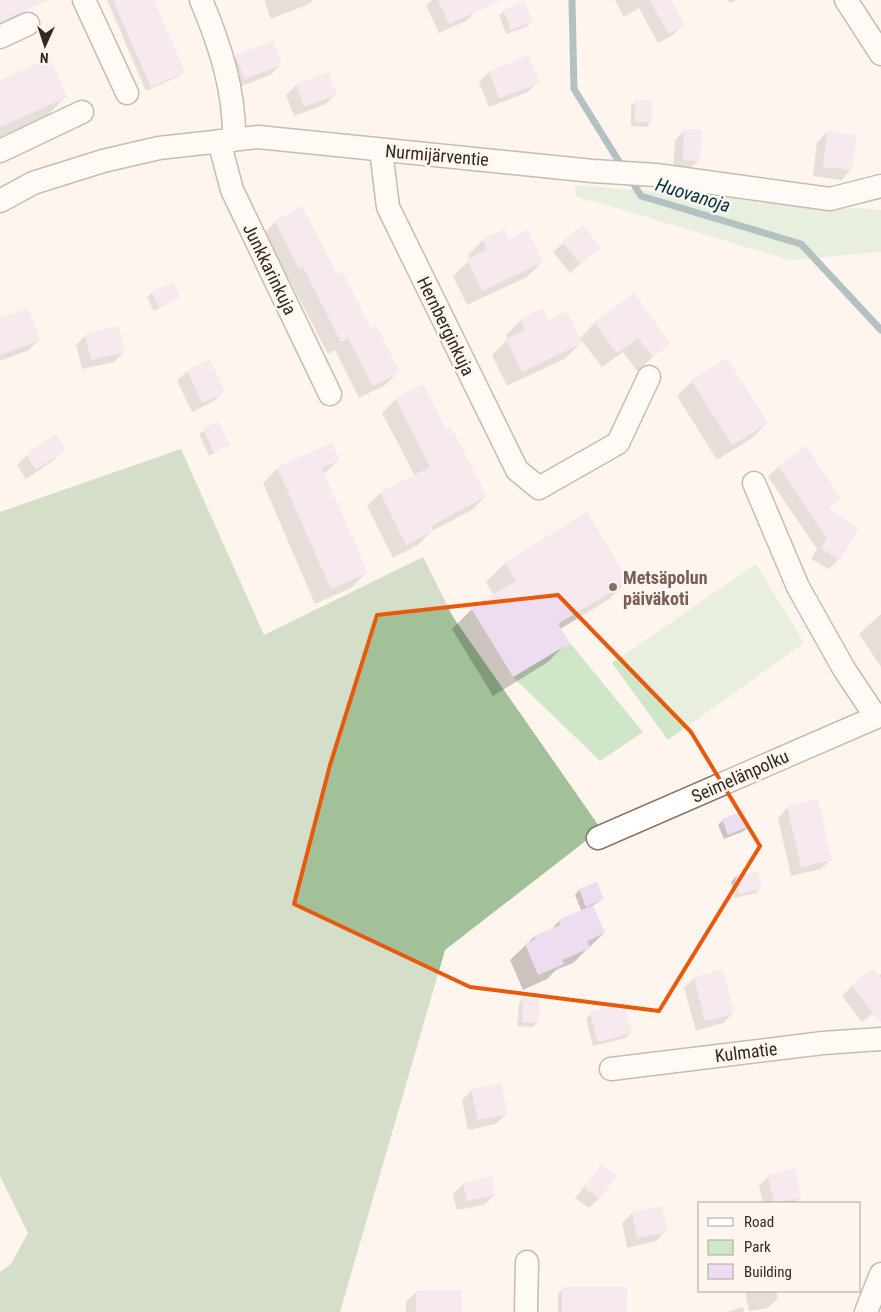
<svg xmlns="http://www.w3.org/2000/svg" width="881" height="1312" font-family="'Roboto Condensed',sans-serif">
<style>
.green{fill:#cfe6c9}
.forest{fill:#a2c199}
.shadow{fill:#0003}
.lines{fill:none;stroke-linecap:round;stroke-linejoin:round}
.stream{stroke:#5c808d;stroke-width:7}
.building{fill:#eedcf0}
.minor-casing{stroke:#887565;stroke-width:25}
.minor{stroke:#fff;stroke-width:22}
.marked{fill:none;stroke:#e8590c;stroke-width:4;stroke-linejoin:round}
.education-dot{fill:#8d6e63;stroke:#fef5ee;stroke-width:2}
.labels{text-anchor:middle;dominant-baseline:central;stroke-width:5;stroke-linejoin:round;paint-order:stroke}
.street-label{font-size:18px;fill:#312a23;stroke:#fef5ee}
.education-label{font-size:18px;font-weight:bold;fill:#785e54;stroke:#fef5ee;text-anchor:start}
.water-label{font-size:19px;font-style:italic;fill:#003443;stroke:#fef5ee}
</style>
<rect width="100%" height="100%" fill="#fef5ee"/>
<path class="green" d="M575 185 881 210V252L790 260 576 196Z
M756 564 804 643 668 740 612 663Z
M570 643 643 732 600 761 513 677Z"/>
<path class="forest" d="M181 449 264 635 423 557 453 617 601 829 445 950 340 1312H0V1272L11 1264 28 1233 0 1176V512Z"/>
<path class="shadow" d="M0 0H24L27 9 8 28 0 32Z
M107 0H152L184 72 179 76 146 91Z
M264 0H313L309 4 271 19Z
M432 0H471L476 11 466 21 439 33 426 5Z
M615 0H669L683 25 673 35 658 43 639 8 624 17Z
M728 0H737L730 3Z
M504 11 531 22 526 27 506 34 499 15Z
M236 56 280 65 270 75 234 89 226 66Z
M489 72 538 82 528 92 489 107 479 82Z
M328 73 336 94 326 104 294 116 286 95 296 85Z
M0 82 65 97 46 117 0 137Z
M636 101 651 122 646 127 631 126V106Z
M685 130 698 161 688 171 673 170 675 140Z
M827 132 851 170 841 180 813 176 817 142Z
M275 222 336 276 398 372 385 385 359 398 335 350 328 354 289 279 286 281 262 235Z
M583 226 600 248 570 273 553 252Z
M483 240 509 241 542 262 527 277 467 305 453 276 470 260 468 255Z
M152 293 179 297 154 311 147 297Z
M0 319 39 340 29 350 0 361Z
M521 320 548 321 579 339 595 323 669 343 637 371 623 352 602 367 582 341 566 358 507 386 492 355 508 339 506 335Z
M86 335 124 352 114 362 82 369 76 345Z
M209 361 224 391 214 401 192 412 177 381 187 371Z
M692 381 767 423 752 438 717 460 677 396Z
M422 385 446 430 486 496 472 510 432 531 418 545 393 558 367 506 380 493 415 476 382 413 396 399Z
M217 422 228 445 209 456 199 434Z
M806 448 839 498 826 510 839 559 829 569 811 559 817 549 768 477 778 467Z
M64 450 54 460 26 479 17 465 27 455Z
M338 460 323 475 366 573 351 588 315 604 263 483 278 468Z
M505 563 628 581 608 600 560 629 568 642 548 662 493 696 452 629 472 609 494 596 486 582Z
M881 614V667L859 634Z
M788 807 831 859 821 869 791 876 778 818Z
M723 820 749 826 744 831 724 839 718 825Z
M735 877 761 888 756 893 735 898 731 882Z
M596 883 603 899 592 906 604 933 573 963 556 970 547 979 523 990 510 960 534 937 550 931 559 921 582 912 575 895 579 890Z
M881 974V1007L862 1022 842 996 852 986Z
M694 978 733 1013 723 1023 696 1031 684 988Z
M524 998 537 1022 533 1027 517 1026 519 1003Z
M591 1014 630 1033 626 1038 593 1046 586 1018Z
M472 1090 506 1114 496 1124 468 1130 462 1100Z
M601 1166 599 1198 589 1208 575 1198Z
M769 1176 800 1198 795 1203H763L759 1186Z
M463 1184 494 1195 484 1205 457 1210 453 1194Z
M661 1207 666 1231 656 1241 627 1248 622 1223 632 1213Z
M563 1289 626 1312H558V1293Z
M745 1291H776L778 1298 768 1308 749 1311Z
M416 1292 461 1312H406V1302Z
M743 1307 744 1312H727Z"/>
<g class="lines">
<path class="stream" d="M572 0 574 89 623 168
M629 177 641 196 801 244 881 330"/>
</g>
<path class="building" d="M0 0H49L0 22Z
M113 0H154L185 72 151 87Z
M438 0H502L449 24Z
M649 0H671L685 25 669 34Z
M525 1 533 22 511 30 503 9Z
M273 41 282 65 245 79 235 55Z
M529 55 540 83 499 98 489 71Z
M50 58 67 97 0 127V80Z
M328 72 337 95 304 107 296 84Z
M635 100H652V122H635Z
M684 129 702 130 700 161 683 160Z
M827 131 857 135 852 170 823 167Z
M302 206 337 274 342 271 371 328 376 325 400 372 373 386 348 338 341 342 303 267 299 269 275 221Z
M583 225 601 248 580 264 562 241Z
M504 229 509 239 528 230 543 262 482 291 467 259 487 250 482 239Z
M173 282 180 297 159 307 151 292Z
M634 293 671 344 653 357 638 338 617 353 594 322Z
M28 308 41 340 0 355V318Z
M543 308 549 320 567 311 582 343 522 372 506 339 525 330 520 319Z
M119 326 125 352 91 360 85 334Z
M727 358 768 423 732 445 691 380Z
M210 359 225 392 202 403 187 370Z
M423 384 446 429 451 426 487 496 431 526 433 531 406 545 380 492 430 467 395 398Z
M218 421 230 445 214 453 203 428Z
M56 434 66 450 36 470 26 454Z
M332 443 340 460 322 468 368 573 331 589 277 467Z
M806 446 841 498 826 508 859 528 840 560 821 548 827 538 778 466Z
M587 512 629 581 558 624 570 643 513 677 471 608 516 581 505 562Z
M818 799 832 860 801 867 787 806Z
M744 811 750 826 728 835 722 819Z
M758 871 762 889 739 894 735 876Z
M597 882 604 899 586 907 579 889Z
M593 905 605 933 587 941 590 948 562 960 564 964 538 975 525 944 535 939 534 936 560 925 558 920Z
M873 968 881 978V1023L851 985Z
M723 969 734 1014 705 1021 694 977Z
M523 997 540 998 539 1023 522 1022Z
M624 1003 632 1033 598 1042 590 1012Z
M501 1083 507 1114 478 1120 471 1089Z
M601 1164 617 1176 600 1199 584 1188Z
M795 1168 801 1198 774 1203 768 1175Z
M492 1176 495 1195 467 1201 463 1182Z
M662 1206 668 1232 637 1238 632 1212Z
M562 1287H627V1312H562Z
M462 1290V1312H416V1291Z"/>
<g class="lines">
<defs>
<path id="minor" d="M84 0 127 93
M201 0C220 45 235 91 234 140
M846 0 881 54
M0 37 28 24
M219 141 232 190 330 394
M381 150 388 207 517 470 539 488 618 443 649 377
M0 151 82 112
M0 201 33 183 103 161 159 148 258 137 593 171 656 175 830 199 881 186
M754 483 798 587 844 669 876 717
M598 838 881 715
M611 1069 823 1043 881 1039
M526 1312 527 1262
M866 1312 881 1274"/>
</defs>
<use href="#minor" class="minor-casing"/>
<use href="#minor" class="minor"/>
</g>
<path d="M0 0H881V1312H0ZM558 595 691 732 760 846 659 1011 470 987 294 904 330 765 377 615Z" fill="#fef5ee" fill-opacity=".55" fill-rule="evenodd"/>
<path class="marked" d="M558 595 691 732 760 846 659 1011 470 987 294 904 330 765 377 615Z"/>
<circle class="education-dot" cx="613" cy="587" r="5"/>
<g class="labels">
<g class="street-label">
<text transform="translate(437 155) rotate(5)">Nurmijärventie</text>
<text transform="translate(270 269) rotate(64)">Junkkarinkuja</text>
<text transform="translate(446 326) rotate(64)">Hernberginkuja</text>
<text transform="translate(740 776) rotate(-24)">Seimelänpolku</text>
<text transform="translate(746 1052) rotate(-7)">Kulmatie</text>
</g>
<g class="education-label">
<text x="623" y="577">Metsäpolun<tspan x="623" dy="21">päiväkoti</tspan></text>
</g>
<g class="water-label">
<text transform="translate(693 195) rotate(17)">Huovanoja</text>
</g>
</g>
<rect x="698" y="1202" width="162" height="90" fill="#fef5ee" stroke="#aca49d"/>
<rect x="708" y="1218" width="25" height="8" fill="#ffffff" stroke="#aca49d"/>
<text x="744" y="1227" font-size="15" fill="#312a23">Road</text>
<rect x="708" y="1240" width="25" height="15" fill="#cfe6c9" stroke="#aca49d"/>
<text x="744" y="1252" font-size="15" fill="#312a23">Park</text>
<rect x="708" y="1264" width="25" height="15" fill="#eedcf0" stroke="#aca49d"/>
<text x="744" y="1277" font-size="15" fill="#312a23">Building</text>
<g transform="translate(45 45) rotate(183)" stroke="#fef5ee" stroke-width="4" paint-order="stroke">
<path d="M0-4L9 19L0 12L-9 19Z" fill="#312a23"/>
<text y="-8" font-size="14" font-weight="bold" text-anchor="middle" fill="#312a23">N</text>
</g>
</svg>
